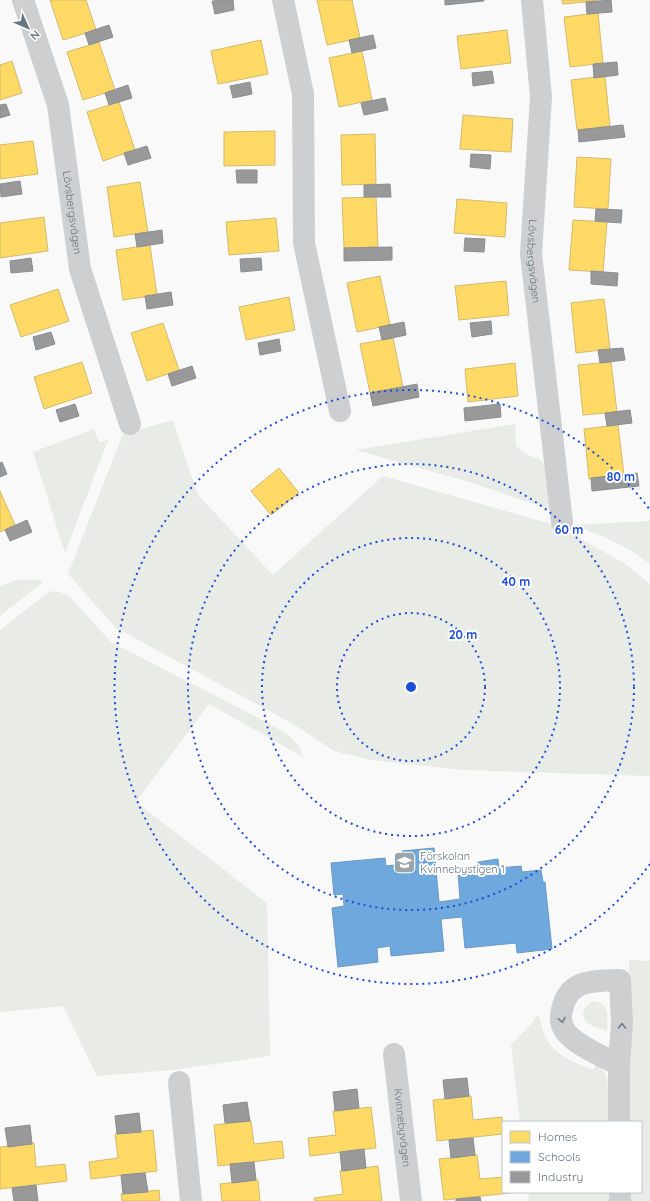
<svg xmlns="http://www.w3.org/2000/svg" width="650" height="1201" font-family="Quicksand,sans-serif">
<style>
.green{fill:#e8ebe6}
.homes{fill:#ffd966;stroke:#d1bb6f}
.schools{fill:#6fa8dc;stroke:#6c99c1}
.industry{fill:#999;stroke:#898e92}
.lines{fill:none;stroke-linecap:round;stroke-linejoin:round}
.minor{stroke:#cecfd0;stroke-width:22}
.oneway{stroke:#707f8b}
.ring{fill:none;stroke:#1d4ed8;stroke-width:2;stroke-dasharray:2 4}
.labels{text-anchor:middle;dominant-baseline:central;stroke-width:4;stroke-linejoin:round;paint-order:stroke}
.street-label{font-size:11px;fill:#657683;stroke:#fff}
.poi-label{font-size:11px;fill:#657683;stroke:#fff;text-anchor:start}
.centre{fill:#1d4ed8;stroke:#fff;stroke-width:2}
.ring-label{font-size:12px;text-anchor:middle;font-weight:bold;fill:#1d4ed8;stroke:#fff;stroke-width:4;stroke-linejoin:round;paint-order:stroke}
</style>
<rect width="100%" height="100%" fill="#f9f9f9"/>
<path class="green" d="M173 420 198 495 273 575 383 476 558 526 624 563 650 584V776L464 770 371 760 334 751 293 724 116 628 68 574 123 434Z
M515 424 516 446 526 454 539 459 545 465 550 510 473 483 356 450Z
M94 429 99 442 108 440 65 553 33 452Z
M650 521V564L634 552 604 537 572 525Z
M15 580H42L41 584 0 616V587Z
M53 591 63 593 70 597 111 642 270 724 290 736 300 748 303 757 209 704 136 802 267 903 270 1056 173 1070 97 1076 63 1006 0 1012V630L46 594Z
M629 960 650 961V1201H630V1192H641V1122H630Z
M594 1001C611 1004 607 1018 607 1031 601 1029 593 1027 588 1023 578 1016 585 1004 594 1001Z
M539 1015C546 1052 562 1057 593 1070L597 1063 606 1075 609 1091V1122H520L511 1045 531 1024 536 1016Z
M528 1192H609V1201H529Z"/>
<path class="homes" d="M50 0H86L96 30 63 40Z
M317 0H352L360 38 327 45Z
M562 0H597V1L563 4Z
M598 13 603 63 570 67 564 17Z
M507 30 511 63 461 69 457 36Z
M261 40 268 74 218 84 211 51Z
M99 42 115 90 83 100 67 52Z
M362 51 372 100 339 107 329 58Z
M12 61 22 93 0 100V65Z
M605 76 610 126 577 130 571 80Z
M119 102 135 150 103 161 87 112Z
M463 115 513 119 511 152 460 149Z
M275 131V165L224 166V132Z
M375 134 376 184 342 185 341 135Z
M33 141 38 174 0 179V145Z
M577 157 611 159 608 209 574 207Z
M140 182 148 232 114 237 107 187Z
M376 197 378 247 344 248 342 198Z
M457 199 507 203 505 237 454 233Z
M44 217 48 251 0 258V223Z
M276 218 279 251 229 255 226 222Z
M573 220 607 222 603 272 569 270Z
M150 245 157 295 123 300 116 250Z
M380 276 390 325 357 332 347 283Z
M506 281 509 315 459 320 455 286Z
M58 289 69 321 21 337 10 305Z
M289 297 295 330 246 340 239 307Z
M604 299 610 349 576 353 571 303Z
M163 323 179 370 147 381 131 333Z
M393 338 403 387 370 393 360 344Z
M82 362 92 393 44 409 34 377Z
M611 362 617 412 583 415 578 365Z
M515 363 518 396 468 402 465 369Z
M618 425 624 475 589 479 584 429Z
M279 468 299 493 271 515 251 491Z
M0 491 15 525 0 532Z
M471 1096 473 1120 502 1117 503 1134 437 1141 433 1100Z
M371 1107 376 1148 310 1156 308 1138 336 1135 333 1111Z
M251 1121 254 1144 282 1141 284 1158 218 1166 214 1125Z
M153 1130 157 1171 91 1179 89 1162 118 1158 115 1134Z
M34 1143 36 1167 65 1164 67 1181 0 1189V1147Z
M477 1155 480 1179 503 1177V1192H510V1193L444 1200 439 1159Z
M378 1166 382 1201H315L314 1198 343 1194 340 1171Z
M258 1180 260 1201H222L220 1184Z
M159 1190 160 1201H122L121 1194Z"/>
<path class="schools" d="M434 848 439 902 460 899 458 873 479 871 478 862 498 859 499 868 521 866 522 872 541 870 543 882H545L552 949 517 953 516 943 465 948 462 917 441 919 444 951 391 956 390 946 377 948 378 962 338 967 332 908 344 906 343 894 334 895 331 863 385 858 386 866 403 864 402 851Z"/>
<path class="industry" d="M221 0H233L234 10 215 14 212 1Z
M445 0H484V1L445 5Z
M611 0 612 12 587 14 586 2Z
M109 25 113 37 89 45 85 33Z
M373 35 376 48 352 53 349 40Z
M617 62 618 75 594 78 593 64Z
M492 71 494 83 473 86 472 73Z
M250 82 252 94 233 98 230 86Z
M128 85 132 98 109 105 105 93Z
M385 98 388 110 364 115 361 103Z
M6 104 10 115 0 118V105Z
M623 125 625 137 579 142 578 130Z
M147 146 151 158 128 165 124 153Z
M471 154 491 155 490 169 470 167Z
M236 170H257V183H237Z
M20 181 22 194 1 197 0 184Z
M390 184 391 197H364V185Z
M596 209 622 210 621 223 595 221Z
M162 230 163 243 137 247 135 234Z
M465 238 485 239 484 252 464 251Z
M392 247V260L344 261V248Z
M31 258 33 271 11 273 10 261Z
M261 258 262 270 241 272 240 259Z
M591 271 618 273 617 286 591 284Z
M171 292 173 305 147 309 145 296Z
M491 321 492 334 472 337 470 323Z
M404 322 406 335 382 340 379 327Z
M51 332 55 344 36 350 33 337Z
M279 339 281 351 260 355 258 343Z
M623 348 625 360 600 363 598 350Z
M192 366 196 378 172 386 168 374Z
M417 384 419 397 373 406 370 393Z
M75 404 79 416 60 422 56 410Z
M500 404 501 417 465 421 464 408Z
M630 410 632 423 607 426 605 413Z
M2 462 7 474 0 477V463Z
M637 473 639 486 592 491 591 478Z
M27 520 32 532 10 541 5 530Z
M467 1078 469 1096 445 1099 443 1080Z
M357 1089 359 1108 335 1111 333 1092Z
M247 1102 250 1121 225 1123 223 1105Z
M139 1113 141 1132 117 1134 115 1116Z
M30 1125 32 1144 8 1147 5 1128Z
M473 1138 475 1155 451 1158 449 1140Z
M364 1149 366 1168 342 1171 340 1152Z
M254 1162 256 1180 232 1183 230 1164Z
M145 1173 148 1192 123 1194 121 1175Z
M36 1185 38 1201H14L12 1188Z
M480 1197 481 1201H456V1199Z"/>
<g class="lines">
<g class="minor">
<path id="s1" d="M23 0 58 105 80 269 130 424"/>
<path d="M283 0 303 94 304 243 340 411"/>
<path id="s2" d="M532 0 541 97 531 254 562 522"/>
<path id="s3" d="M394 1054 411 1201"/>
<path d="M619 1065C603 1056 576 1046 565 1031 561 1025 560 1017 562 1010 568 979 593 981 620 980L622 1023 619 1065V1122"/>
<path d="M179 1082 191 1201"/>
<path d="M620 1192V1201"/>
</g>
</g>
<defs><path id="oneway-chevron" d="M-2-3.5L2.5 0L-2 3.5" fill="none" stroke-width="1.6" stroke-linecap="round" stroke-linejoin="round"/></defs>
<g class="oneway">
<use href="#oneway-chevron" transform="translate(562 1020) rotate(80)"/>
<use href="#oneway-chevron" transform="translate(622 1026) rotate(-88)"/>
</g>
<g class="ring">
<circle cx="411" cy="687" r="74"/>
<circle cx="411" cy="687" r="149"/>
<circle cx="411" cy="687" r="223"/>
<path d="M650 864A297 297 0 1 1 650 510"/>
</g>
<defs>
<symbol id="school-square" viewBox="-11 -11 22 22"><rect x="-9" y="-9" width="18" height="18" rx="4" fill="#99a4ac" stroke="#fff"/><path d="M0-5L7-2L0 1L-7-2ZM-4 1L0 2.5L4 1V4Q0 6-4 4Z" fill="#fff"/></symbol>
</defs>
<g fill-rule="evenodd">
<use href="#school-square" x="392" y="850" width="25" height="25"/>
</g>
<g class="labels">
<g class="street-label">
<text stroke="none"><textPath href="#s1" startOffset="219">Lövsbergsvägen</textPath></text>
<text stroke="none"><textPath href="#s2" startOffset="262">Lövsbergsvägen</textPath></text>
<text stroke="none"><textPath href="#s3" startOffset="74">Kvinnebyvägen</textPath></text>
</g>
<g class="poi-label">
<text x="420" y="856">Förskolan<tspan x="420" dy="13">Kvinnebystigen 1</tspan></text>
</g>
</g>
<circle cx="411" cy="687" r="6" class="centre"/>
<g class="ring-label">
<text x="621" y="481">80 m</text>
<text x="569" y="534">60 m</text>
<text x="516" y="586">40 m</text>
<text x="463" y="639">20 m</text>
</g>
<rect x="502" y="1121" width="140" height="72" fill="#ffffff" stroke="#c1c8cd"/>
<rect x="510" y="1131" width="20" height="12" fill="#ffd966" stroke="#c1c8cd"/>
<text x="538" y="1141" font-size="12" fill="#657683">Homes</text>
<rect x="510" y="1151" width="20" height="12" fill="#6fa8dc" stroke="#c1c8cd"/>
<text x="538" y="1161" font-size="12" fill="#657683">Schools</text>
<rect x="510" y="1171" width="20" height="12" fill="#999999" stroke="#c1c8cd"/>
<text x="538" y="1181" font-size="12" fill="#657683">Industry</text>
<g transform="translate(28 28) rotate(135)" stroke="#ffffff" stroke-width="3" paint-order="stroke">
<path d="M0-3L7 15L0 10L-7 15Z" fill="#657683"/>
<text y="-6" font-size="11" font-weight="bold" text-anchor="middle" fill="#657683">N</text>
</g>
</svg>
